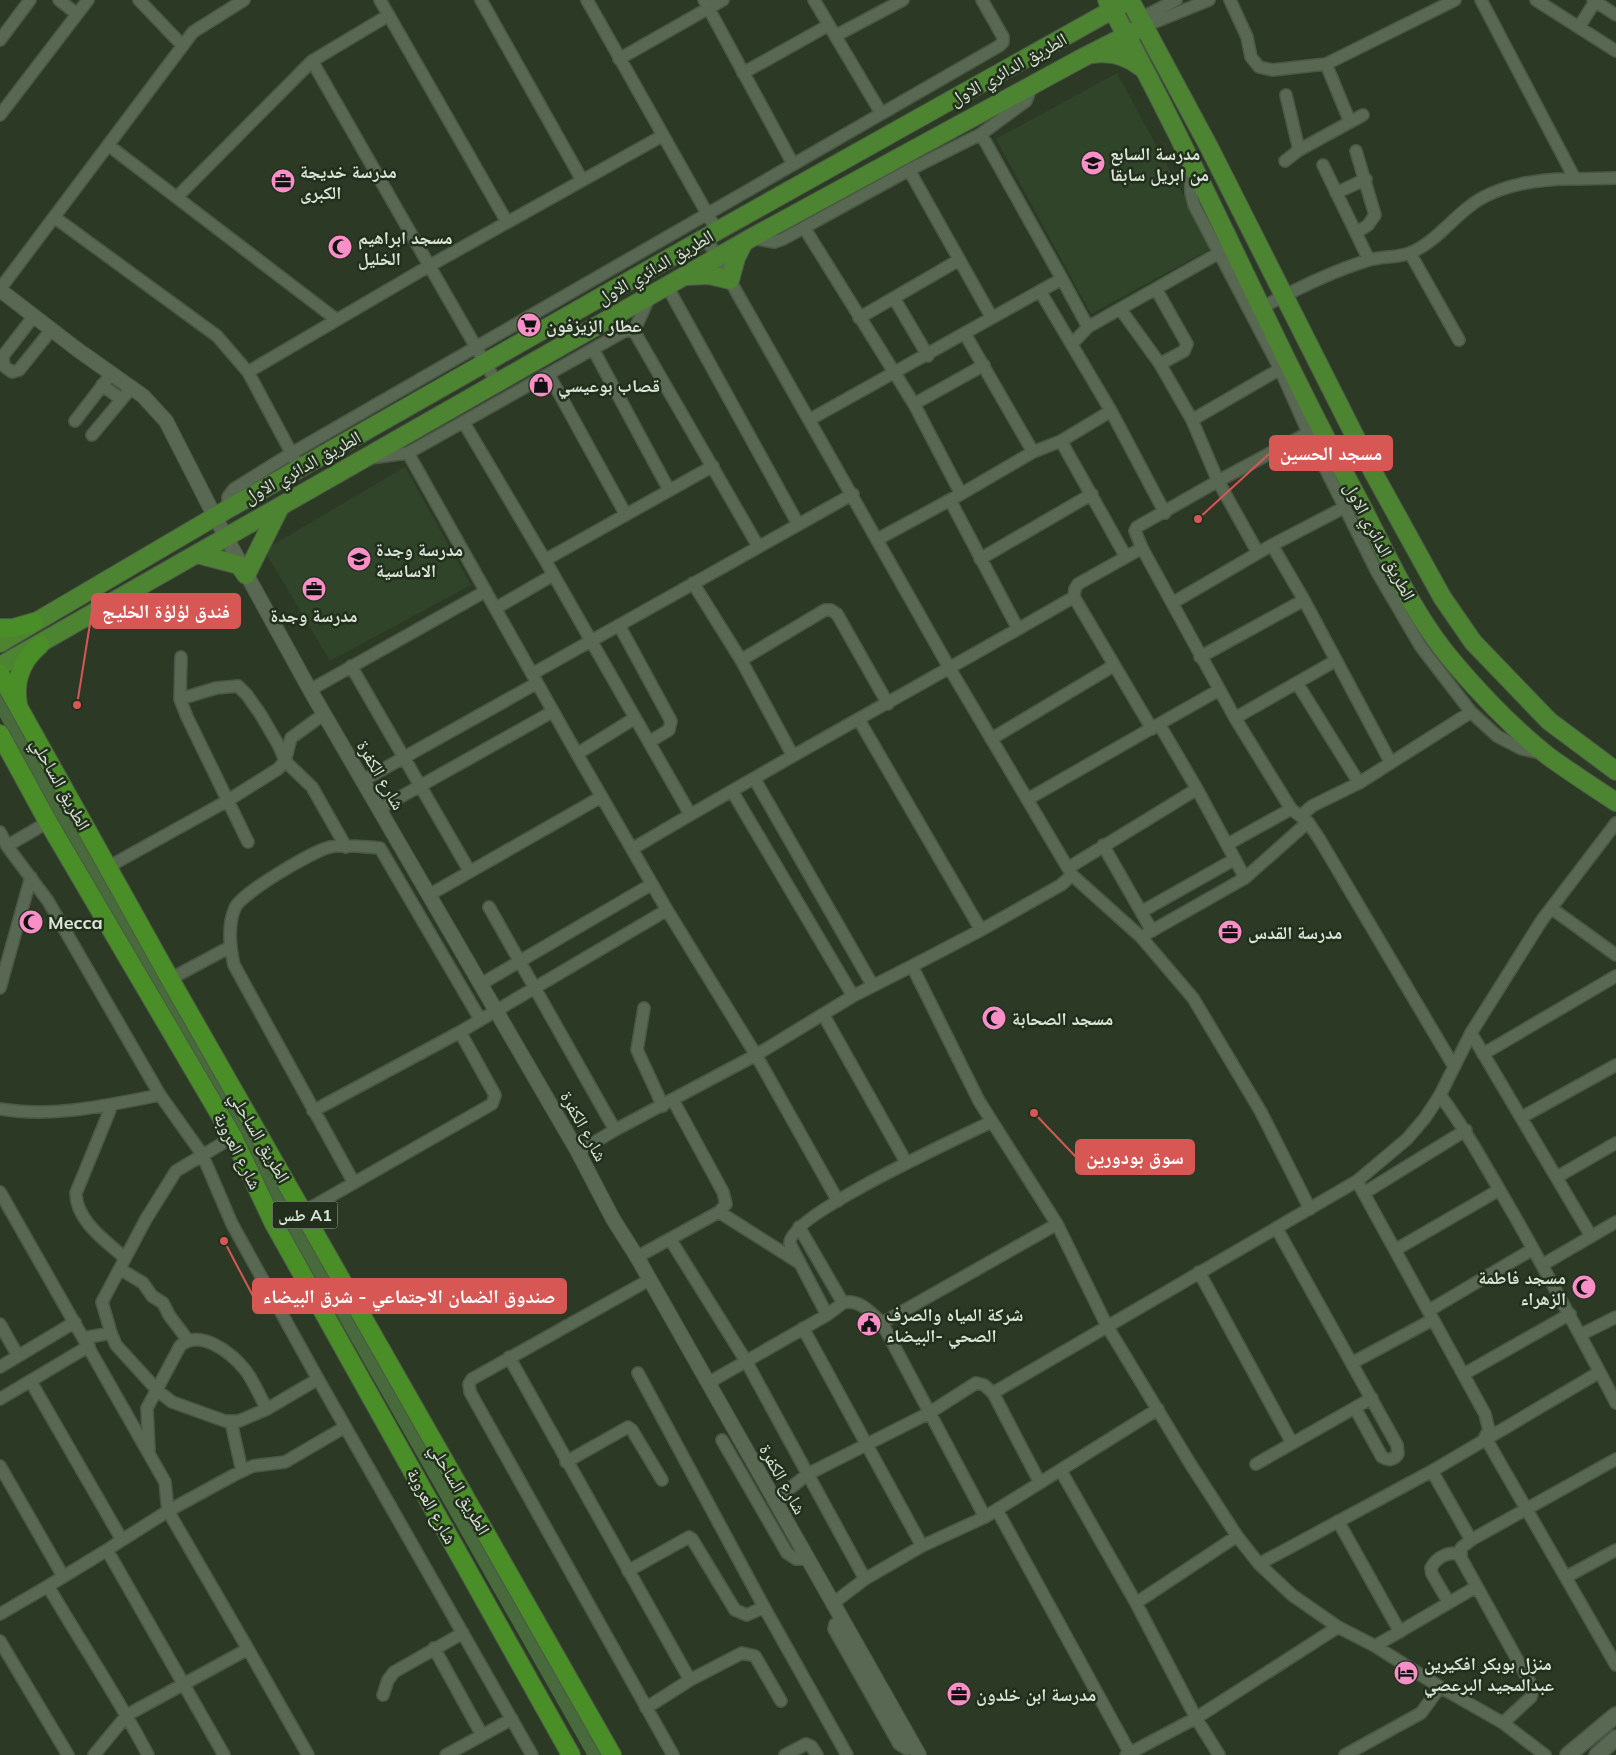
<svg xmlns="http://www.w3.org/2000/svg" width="1616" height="1755" font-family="Mulish,'Noto Naskh Arabic',sans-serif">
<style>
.built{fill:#30442a}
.garden{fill:#496a3c}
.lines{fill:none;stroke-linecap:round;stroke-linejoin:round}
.minor-casing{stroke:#4b5746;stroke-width:14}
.tertiary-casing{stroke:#4b5746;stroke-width:16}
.secondary-casing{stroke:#4b5746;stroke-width:18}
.primary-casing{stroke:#4b5746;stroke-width:20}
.trunk-casing{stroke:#4b5746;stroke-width:20}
.minor{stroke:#586852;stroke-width:11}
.tertiary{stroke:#586852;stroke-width:14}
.secondary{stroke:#586852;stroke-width:15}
.primary{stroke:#4d8431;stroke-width:18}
.trunk{stroke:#498e26;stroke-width:18}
.labels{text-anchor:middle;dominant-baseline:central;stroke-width:5;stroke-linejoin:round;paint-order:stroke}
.shield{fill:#212f1c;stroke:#a3aea0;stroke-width:1}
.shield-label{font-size:16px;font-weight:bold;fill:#dbe5d8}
.street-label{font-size:18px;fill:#dbe5d8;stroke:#212f1c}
.poi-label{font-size:18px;font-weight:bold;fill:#dbe5d8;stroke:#212f1c;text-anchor:start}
.leader{fill:none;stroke:#d75754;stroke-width:2}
.callout-dot{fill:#d75754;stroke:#212f1c;stroke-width:2}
.callout{fill:#d75754;stroke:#d75754;stroke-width:2}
.callout-label{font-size:19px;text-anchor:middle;font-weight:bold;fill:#fff}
</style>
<rect width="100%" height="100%" fill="#2b3925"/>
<path class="built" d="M1117 73 1212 248 1091 314 996 139Z
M405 467 471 585 330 661 264 550Z"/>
<path class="garden" d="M0 691 603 1755H587L58 825 0 717Z"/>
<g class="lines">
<defs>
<path id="minor" d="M59 0 77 14
M139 0 182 45
M380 0 507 222
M481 0 582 180
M587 0 717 231
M704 0 793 164
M814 0 881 113
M1230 0 1247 37 1251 57 1259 67 1272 70 1326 64 1455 0
M1536 0 1616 51
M1593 0 1616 15
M1141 18 1176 0
M1145 26 1209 0
M1579 27 1596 0
M835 36 903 0
M0 40 30 0
M619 59 723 0
M312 61 496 382
M1326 64 1350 122
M743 73 829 25
M1286 95 1299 150
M0 115 88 0
M981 134 1062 279 1040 291 1111 411 1165 513
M108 145 337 320
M1285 161 1299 150 1363 115
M1323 165 1369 260
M1190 166 1191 193 1194 205 1280 369 1315 448 1377 572 1421 647 1471 712 1497 736 1522 749 1540 753
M909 170 992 318
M1575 179 1616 178
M1336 193 1366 179
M177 197 312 61 389 15
M54 217 217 336 248 372 300 469
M805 229 914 404 961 494 950 500
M1356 233 1368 225 1375 215 1356 151
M706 238 950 669 1072 875 1061 885 981 930 912 966
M751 238 774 242 783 239 909 170 981 134 1026 101 1032 85
M1410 253 1459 340
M1062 279 1088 327 1072 344
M667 286 798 524
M0 289 193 32 244 0
M1156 289 1187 344 1184 351 1160 364
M894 298 928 356
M1261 308C1294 290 1332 271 1369 260 1382 256 1397 258 1410 253 1434 243 1450 221 1470 206 1496 185 1542 178 1575 179L1481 0
M1121 310 1160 364 1192 420 1218 481 1308 433
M34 316 3 356 4 366 12 372 19 370 52 329
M859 318 959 260
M1088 327 1219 253
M634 331 650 296
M965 334 1033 452
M593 349 669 490
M248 372 429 266 662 136
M549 375 626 515
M102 385 121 399
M914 404 984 365
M1111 411 1061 441 1126 557
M809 420 1040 291
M1192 420 1280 369
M75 421 112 373
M464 423 545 560 690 814
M92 435 132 387
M408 453 577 754 667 910 756 1055 838 1201
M370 458 408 453 625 331H634L758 546
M961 494 1033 452 1061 441
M228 509V497L234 489 292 453 999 46 1003 42V37L982 0
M878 539 950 500 1018 629
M1272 545 1345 507
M1142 548 1135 531 1137 527 1218 481 1258 553 1272 545 1304 600 1391 763
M980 559 1092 494
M545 560 713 466
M693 583 741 660 793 756
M1174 602 1258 553
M496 608 553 575
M619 625 671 721 669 730 649 742
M181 657 180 699 187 717 248 842
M1200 657 1304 600
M741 660 825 610H831L837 614 888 704
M351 666 470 872
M532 674 853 494
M1297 683 1359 783
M310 690 486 591
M180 699 216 688 238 686 247 695 261 715 279 746 285 761 312 787 346 847
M1235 718 1335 661
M859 720 981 930
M1159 724 1219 690
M1152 729 1074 597 1075 589 1078 584 1142 548 1235 718 1291 809 1308 822 1320 840 1453 1065
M991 739 1113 666
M577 754 635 718
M754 778 873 986
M362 781 537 683
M732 791 853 996
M1028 799 1159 724 1197 789 1245 878
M379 809 552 712
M1301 816 1312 806 1359 783 1471 712
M0 832 7 846 48 901 160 1095 202 1154 232 1224 318 1379 532 1755
M1228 844 1291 809
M1103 845 1152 931
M7 846 48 822
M632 849C778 762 927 682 1074 597
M108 867 227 801 278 769 285 761 291 738 324 714
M1068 868 1197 789
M1072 875 1141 937 1193 998 1261 1112 1310 1209
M429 895 601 797
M489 907 615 1130
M1551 908 1616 955
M1141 912 1235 859
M1141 937 1245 878 1308 822
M170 979 230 947
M481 984 652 884
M0 988 31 877
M644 1008 637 1050 663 1106
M823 1014 906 1162
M1471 1033 1591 1236
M1483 1054 1616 976
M1440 1095C1468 1133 1490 1174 1514 1215 1549 1277 1583 1340 1616 1403
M112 1105 76 1193C76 1221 106 1241 125 1258
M0 1109C54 1118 108 1105 160 1095
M313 1111 460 1032 667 910
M1522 1117 1616 1065
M578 1152 615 1130 756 1055 853 996 912 966 979 1101 1057 1224 1107 1326 1191 1465 1237 1536 1259 1564 1292 1595 1338 1627 1375 1646 1440 1687 1503 1723 1545 1755
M1557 1177 1616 1143
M1357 1181 1485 1414 1489 1430 1485 1437
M354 1183 234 965C230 947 227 926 235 908 241 893 313 851 330 847 346 844 364 847 380 848L480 1019
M0 1192 165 1482 168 1511 248 1649 127 1715 94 1755
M1364 1193 1466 1130
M303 1212 492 1104 495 1095 460 1032
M719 1212 798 1262
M799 1227 843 1303C859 1298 871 1313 882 1323L985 1517
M1277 1229 1397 1445 1398 1454C1394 1460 1388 1461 1382 1457L1355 1408
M670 1239 746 1361 865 1579
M1395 1250 1499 1190
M637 1257 719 1212 726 1204 723 1192 673 1100
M1542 1265 1616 1222
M120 1269 143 1283 152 1296 163 1303 169 1315 187 1339
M1199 1272 1292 1443
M649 1280 472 1379 469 1384 470 1392 673 1755
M1428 1311 1533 1249
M827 1315 790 1244C786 1216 963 1136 991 1122
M882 1323 1057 1224
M0 1324 18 1356
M803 1328 922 1546
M111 1333 102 1302 146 1219 176 1171 233 1137
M1580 1335 1616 1317
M83 1338 111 1333 116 1345 158 1391 172 1402 225 1421H239L267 1409 318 1379
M509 1357 690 1680
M1352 1363 1432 1320
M0 1367 75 1322
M638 1373 764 1607 847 1755
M1464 1374 1570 1314
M31 1382 122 1540 107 1550 224 1755
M708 1383 827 1315 843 1303
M993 1393 1357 1181 1407 1139 1425 1118 1440 1095 1471 1033 1542 920 1616 823
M0 1399 89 1346
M231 1422 242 1471
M1485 1437 1616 1665
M722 1440 787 1553 796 1559H807
M149 1450 147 1408 180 1346C200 1328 232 1353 246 1371 254 1382 260 1397 267 1409
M566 1462 628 1427 632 1430 662 1480
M1256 1464 1372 1398
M0 1466 63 1576
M1061 1471 1136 1603 1196 1718 1219 1755
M1432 1471 1471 1540
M774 1501 808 1474 929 1413 976 1383 984 1385 993 1393 1039 1481
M997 1510 1131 1755
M1338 1521 1400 1632
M122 1540 168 1511 234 1475 253 1466 285 1462 345 1427
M1259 1564 1432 1471 1598 1373
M628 1571 689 1537 692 1539 735 1610 747 1615 764 1607
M1566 1577 1616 1550
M48 1586 107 1550
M1136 1603 1237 1536
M1449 1603 1432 1574 1431 1568C1436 1558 1449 1550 1459 1555
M832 1604 865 1579 922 1546 985 1517 1158 1409
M0 1614 48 1586C81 1643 118 1697 148 1755
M841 1620 835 1624 834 1629 899 1744 907 1749 914 1747
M0 1641 68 1755
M1375 1646 1476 1587
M434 1648 482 1735
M248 1649 308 1755
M383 1695 388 1680 394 1672 463 1633
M646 1708 690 1680 742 1653 755 1656 781 1701
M1503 1723 1531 1697 1533 1688 1461 1558V1548L1471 1540 1616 1459
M446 1755 512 1719
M785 1755 806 1744 811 1746 817 1755
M1126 1755 1196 1718 1338 1627
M1345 1755 1421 1713 1440 1687"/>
<path id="tertiary" d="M0 290 78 350 143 396 166 421 215 517 310 690 578 1152 613 1219 637 1257 919 1755"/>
<path id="secondary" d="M1568 1755 1616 1715
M1597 1755 1616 1738"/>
<path id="primary" d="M1107 0C1197 161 1267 331 1355 493 1385 550 1412 615 1455 664 1483 697 1514 729 1548 756 1570 772 1593 787 1616 802
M1130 0 1209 147 1373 472 1442 597 1473 642 1549 721 1616 771
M1092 54C1111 51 1128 56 1142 68
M687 276 709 275 730 280 736 258 744 242
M197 554 239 565 246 575 280 507
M0 643 228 509 717 231 1130 0
M0 666 751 238 1082 58 1145 26"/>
<path id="trunk" d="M0 628H13L34 622
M0 674 170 979 612 1755
M18 704C14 681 22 660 40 645
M0 734 48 822 233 1137 273 1222 571 1755"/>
</defs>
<use href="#minor" class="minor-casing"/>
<use href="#tertiary" class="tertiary-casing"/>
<use href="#secondary" class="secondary-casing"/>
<use href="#primary" class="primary-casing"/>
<use href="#trunk" class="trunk-casing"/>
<use href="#minor" class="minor"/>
<use href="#tertiary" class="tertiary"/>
<use href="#secondary" class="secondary"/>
<use href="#primary" class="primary"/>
<use href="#trunk" class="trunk"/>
</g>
<defs>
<symbol id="school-disc" viewBox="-11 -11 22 22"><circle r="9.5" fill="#fa8fc8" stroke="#212f1c"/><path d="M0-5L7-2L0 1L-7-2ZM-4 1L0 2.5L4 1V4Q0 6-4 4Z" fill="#111"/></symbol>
<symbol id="office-disc" viewBox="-11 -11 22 22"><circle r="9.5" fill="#fa8fc8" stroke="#212f1c"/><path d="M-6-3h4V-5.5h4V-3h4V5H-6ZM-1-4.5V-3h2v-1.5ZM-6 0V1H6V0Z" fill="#111"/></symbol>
<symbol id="mosque-disc" viewBox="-11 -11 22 22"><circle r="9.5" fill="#fa8fc8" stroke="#212f1c"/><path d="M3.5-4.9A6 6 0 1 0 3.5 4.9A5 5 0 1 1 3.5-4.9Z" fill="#111"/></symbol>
<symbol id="supermarket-disc" viewBox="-11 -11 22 22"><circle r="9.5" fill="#fa8fc8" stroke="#212f1c"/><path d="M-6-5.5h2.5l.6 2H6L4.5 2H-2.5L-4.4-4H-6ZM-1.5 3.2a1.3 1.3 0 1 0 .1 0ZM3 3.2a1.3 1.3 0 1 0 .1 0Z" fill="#111"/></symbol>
<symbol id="shop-disc" viewBox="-11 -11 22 22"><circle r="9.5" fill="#fa8fc8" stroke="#212f1c"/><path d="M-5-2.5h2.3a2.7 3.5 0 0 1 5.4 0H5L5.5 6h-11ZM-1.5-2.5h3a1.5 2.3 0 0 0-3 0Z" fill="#111"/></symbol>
<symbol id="civic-disc" viewBox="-11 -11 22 22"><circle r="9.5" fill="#fa8fc8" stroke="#212f1c"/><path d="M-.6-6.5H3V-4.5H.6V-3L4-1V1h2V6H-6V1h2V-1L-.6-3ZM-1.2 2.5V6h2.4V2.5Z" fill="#111"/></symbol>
<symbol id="hotel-disc" viewBox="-11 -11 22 22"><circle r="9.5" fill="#fa8fc8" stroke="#212f1c"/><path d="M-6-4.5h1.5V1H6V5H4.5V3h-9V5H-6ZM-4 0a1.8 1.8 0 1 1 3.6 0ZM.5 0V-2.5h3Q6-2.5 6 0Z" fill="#111"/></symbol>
</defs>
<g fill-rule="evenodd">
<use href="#school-disc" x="1079" y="149" width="28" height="28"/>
<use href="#office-disc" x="269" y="167" width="28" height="28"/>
<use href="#mosque-disc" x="326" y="233" width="28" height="28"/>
<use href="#supermarket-disc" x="515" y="311" width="28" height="28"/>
<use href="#shop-disc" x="527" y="371" width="28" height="28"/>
<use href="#school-disc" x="345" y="545" width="28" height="28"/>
<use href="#office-disc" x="300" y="575" width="28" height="28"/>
<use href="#mosque-disc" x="17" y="908" width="28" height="28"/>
<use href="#office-disc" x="1216" y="918" width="28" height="28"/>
<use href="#mosque-disc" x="980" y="1004" width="28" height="28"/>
<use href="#mosque-disc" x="1570" y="1273" width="28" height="28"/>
<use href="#civic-disc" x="855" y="1310" width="28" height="28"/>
<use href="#hotel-disc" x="1392" y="1659" width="28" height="28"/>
<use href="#office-disc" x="945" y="1680" width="28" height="28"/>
</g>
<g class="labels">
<rect class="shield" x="272.5" y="1201.5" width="65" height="27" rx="4"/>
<g class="shield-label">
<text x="305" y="1215">طس A1</text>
</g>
<g class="street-label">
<text transform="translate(1008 69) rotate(-29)">الطريق الدائري الاول</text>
<text transform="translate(655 267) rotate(-30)">الطريق الدائري الاول</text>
<text transform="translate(302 467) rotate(-29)">الطريق الدائري الاول</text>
<text transform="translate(1380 541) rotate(62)">الطريق الدائري الاول</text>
<text transform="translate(381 775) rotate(60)">شارع الكفرة</text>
<text transform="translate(61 784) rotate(61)">الطريق الساحلي</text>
<text transform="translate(584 1126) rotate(61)">شارع الكفرة</text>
<text transform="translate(260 1137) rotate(60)">الطريق الساحلي</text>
<text transform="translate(238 1151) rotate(63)">شارع العروبة</text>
<text transform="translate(783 1479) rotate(61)">شارع الكفرة</text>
<text transform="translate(460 1489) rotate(60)">الطريق الساحلي</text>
<text transform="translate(432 1506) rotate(61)">شارع العروبة</text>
</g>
<g class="poi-label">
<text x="1110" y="153">مدرسة السابع<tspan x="1110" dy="21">من ابريل سابقا</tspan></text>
<text x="300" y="171">مدرسة خديجة<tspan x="300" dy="21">الكبرى</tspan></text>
<text x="358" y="237">مسجد ابراهيم<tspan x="358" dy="21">الخليل</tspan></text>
<text x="546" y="325">عطار الزيزفون</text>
<text x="558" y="385">قصاب بوعيسي</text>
<text x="376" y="549">مدرسة وجدة<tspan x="376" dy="21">الاساسية</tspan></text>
<text x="314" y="615" text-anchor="middle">مدرسة وجدة</text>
<text x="48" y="922">Mecca</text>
<text x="1248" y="932">مدرسة القدس</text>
<text x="1012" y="1018">مسجد الصحابة</text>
<text x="1566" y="1277" text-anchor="end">مسجد فاطمة<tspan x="1566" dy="21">الزهراء</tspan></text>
<text x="886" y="1314">شركة المياه والصرف<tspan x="886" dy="21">الصحي -البيضاء</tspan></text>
<text x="1424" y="1663">منزل بوبكر افكيرين<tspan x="1424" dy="21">عبدالمجيد البرعصي</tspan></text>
<text x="976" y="1694">مدرسة ابن خلدون</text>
</g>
</g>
<path class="leader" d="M1198 519L1270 453M77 705L92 611M1034 1113L1076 1157M224 1241L253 1296"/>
<g class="callout-dot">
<circle cx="1198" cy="519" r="5"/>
<circle cx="77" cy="705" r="5"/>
<circle cx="1034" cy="1113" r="5"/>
<circle cx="224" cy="1241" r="5"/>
</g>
<g class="callout">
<rect x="1270" y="436" width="122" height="34" rx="5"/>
<rect x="92" y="594" width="148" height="34" rx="5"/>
<rect x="1076" y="1140" width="118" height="34" rx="5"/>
<rect x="253" y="1279" width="313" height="34" rx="5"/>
</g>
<g class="callout-label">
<text x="1331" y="460">مسجد الحسين</text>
<text x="166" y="618">فندق لؤلؤة الخليج</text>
<text x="1135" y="1164">سوق بودورين</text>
<text x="409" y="1303">صندوق الضمان الاجتماعي - شرق البيضاء</text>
</g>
</svg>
